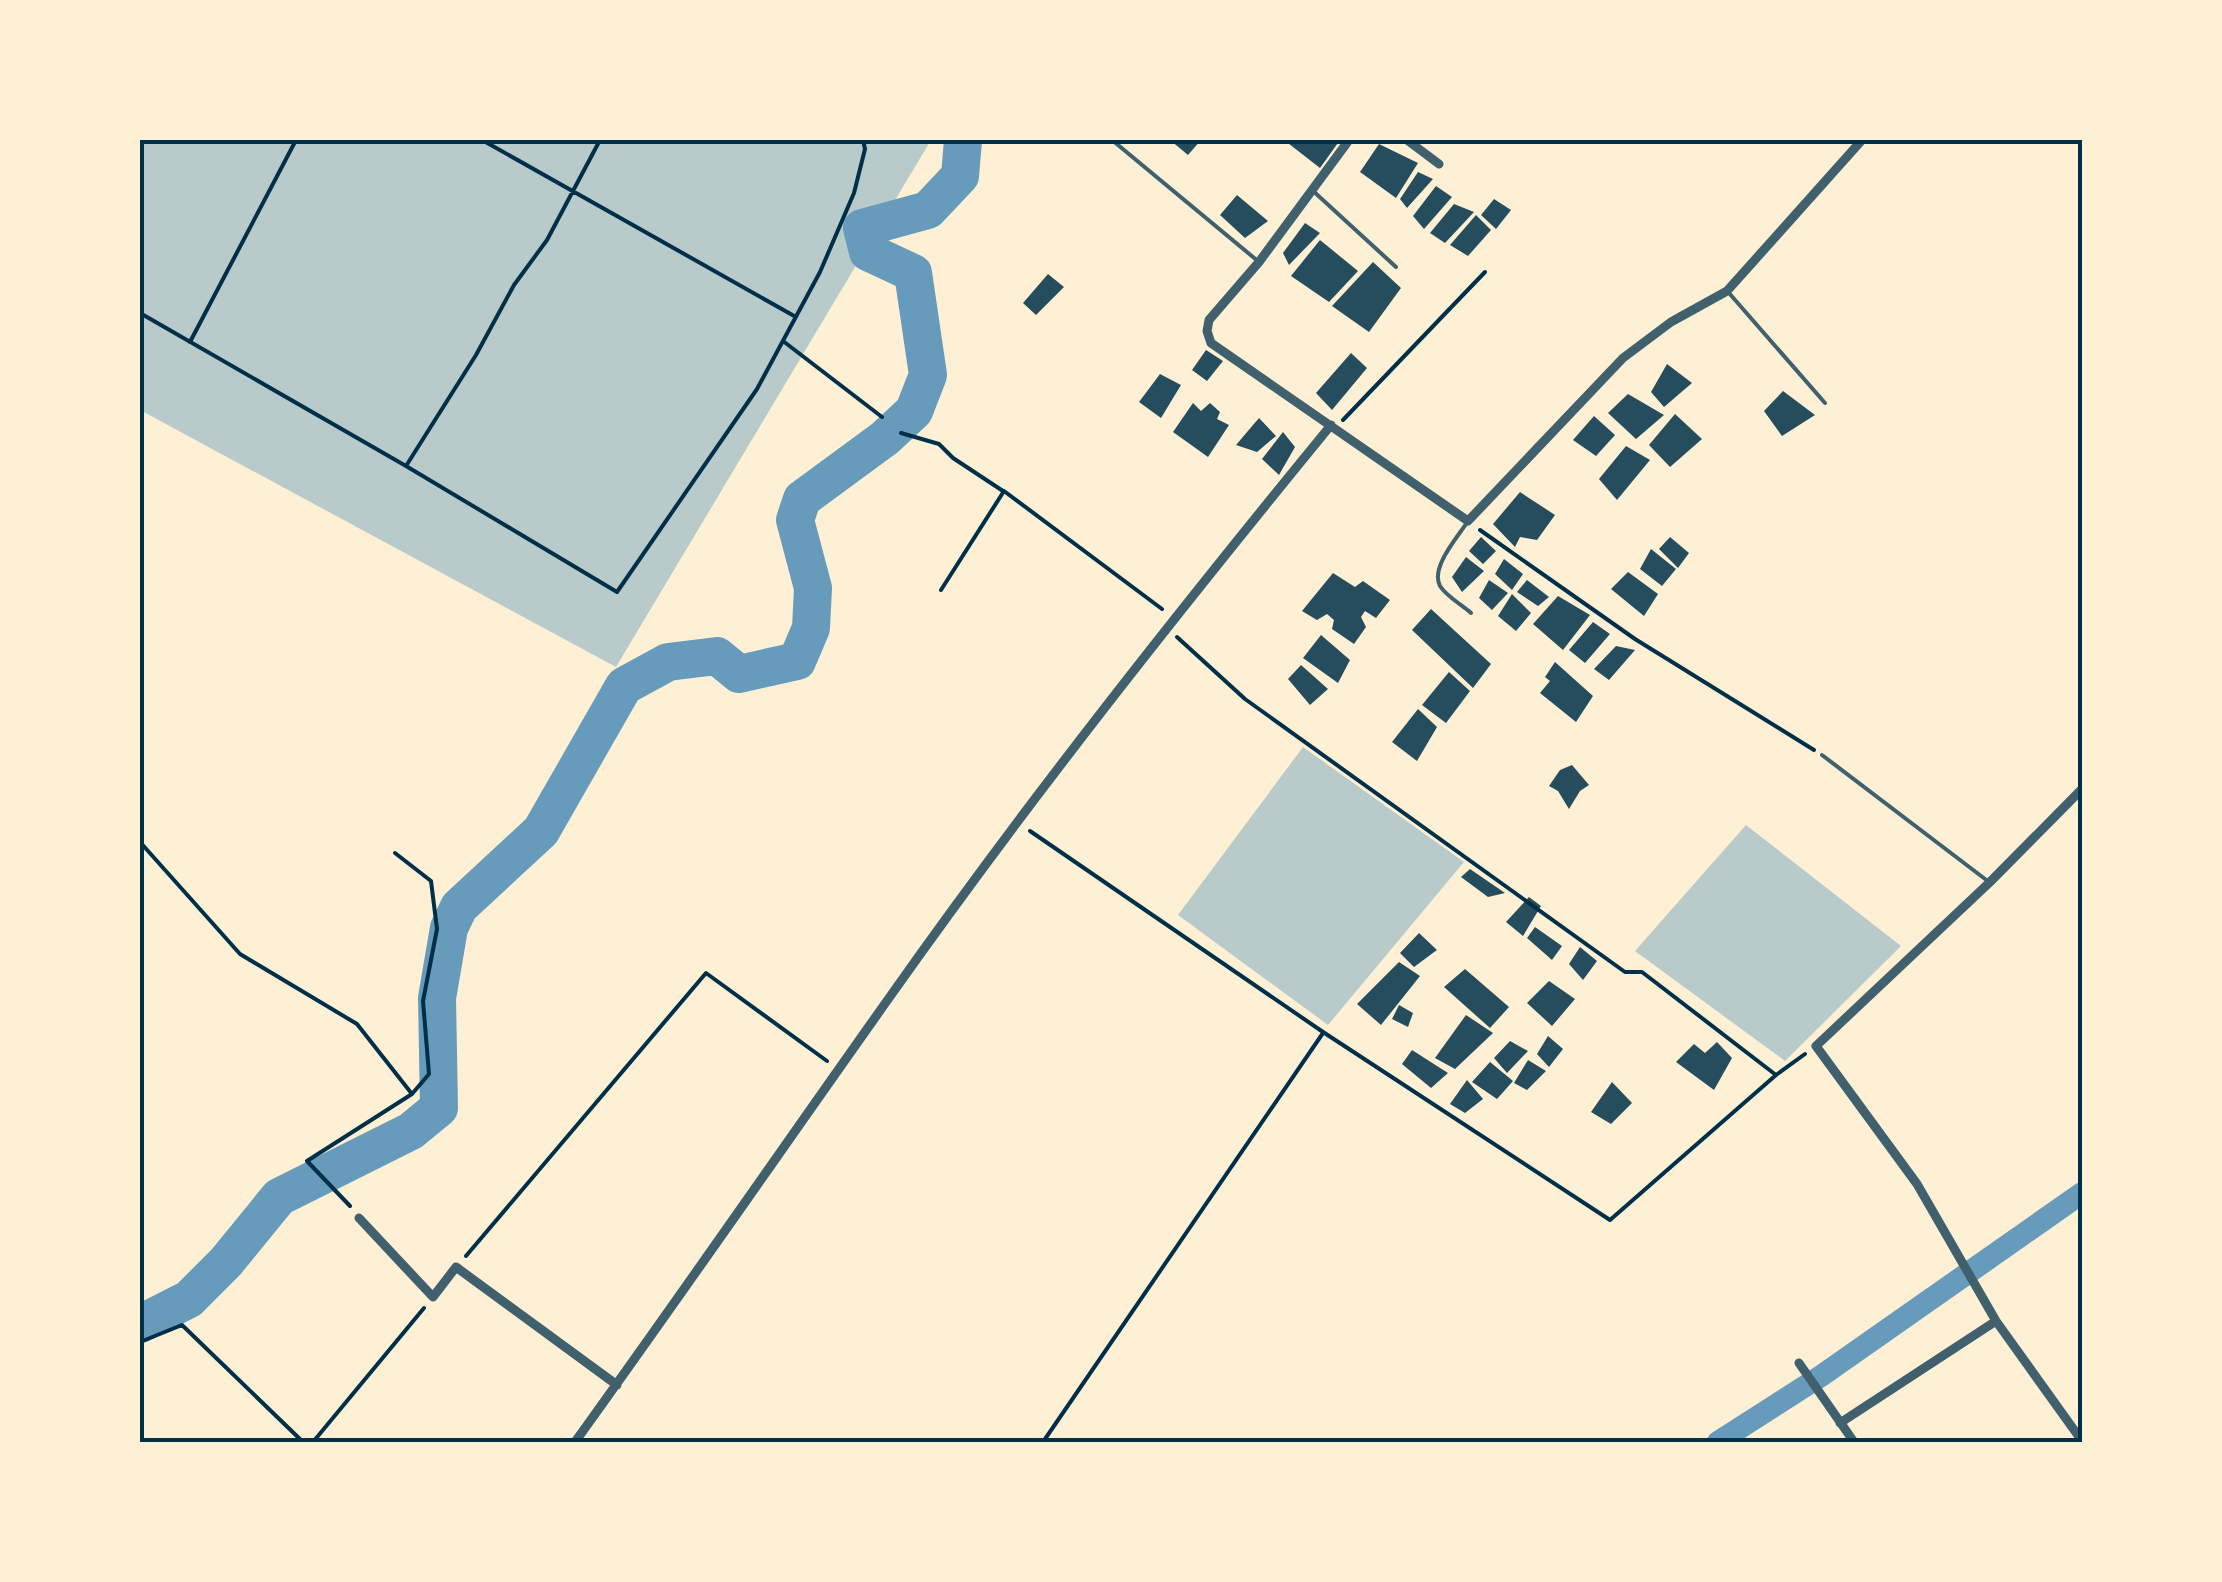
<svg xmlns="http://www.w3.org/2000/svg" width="2222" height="1582" font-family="'Exo 2',sans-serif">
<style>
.green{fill:#b9caca}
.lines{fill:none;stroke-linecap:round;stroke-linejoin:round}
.canal{stroke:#669bbc;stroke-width:22}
.river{stroke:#669bbc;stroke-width:38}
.building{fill:#264d5e}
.path{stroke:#003049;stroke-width:4}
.service{stroke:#3f606c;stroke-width:4}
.minor{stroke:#3f606c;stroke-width:9}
.neatline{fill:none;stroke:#003049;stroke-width:4}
</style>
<rect width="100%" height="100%" fill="#fdf0d5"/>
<path class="green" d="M140 140H931L616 667 140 410Z
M1303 747 1464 862 1328 1025 1178 915Z
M1746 825 1901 946 1785 1061 1635 951Z"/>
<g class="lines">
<path class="canal" d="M1718 1442 1821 1376 2082 1193"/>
<path class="river" d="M140 1324 189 1299 226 1262 279 1197 411 1131 439 1108 437 998 449 928 459 907 541 831 624 686 668 662 717 656 739 674 797 661 811 628 813 588 795 520 802 499 885 438 914 411 928 375 913 273 868 252 862 228 928 210 960 176 963 140"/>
</g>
<path class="building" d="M1170 140H1201L1188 155Z
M1284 140H1340L1320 168Z
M1379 144 1418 163 1396 198 1360 172Z
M1418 172 1433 179 1407 208 1400 199Z
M1436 186 1452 197 1424 229 1413 216Z
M1237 195 1268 221 1245 238 1220 215Z
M1494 199 1511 210 1496 229 1481 215Z
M1454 204 1474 212 1445 243 1430 233Z
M1476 215 1491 230 1468 256 1450 245Z
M1305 223 1320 233 1289 265 1283 253Z
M1320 240 1358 271 1329 302 1291 276Z
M1373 262 1401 288 1369 332 1332 306Z
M1048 274 1064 287 1036 315 1023 303Z
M1206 350 1223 361 1207 381 1192 370Z
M1351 353 1367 368 1332 410 1316 393Z
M1667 364 1692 383 1664 407 1651 392Z
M1160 374 1181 385 1161 418 1139 402Z
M1783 391 1815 415 1782 436 1764 411Z
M1628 394 1664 415 1636 439 1608 413Z
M1193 403 1201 411 1210 403 1220 412 1217 419 1229 425 1208 457 1173 432Z
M1675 414 1702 439 1670 467 1649 445Z
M1594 416 1615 435 1596 456 1573 440Z
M1259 418 1276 436 1257 452 1236 445Z
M1283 432 1295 447 1279 475 1262 459Z
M1626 446 1650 460 1617 500 1599 479Z
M1520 492 1555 515 1537 540 1520 537 1515 547 1493 524Z
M1481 537 1496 551 1483 564 1469 551Z
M1670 537 1689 553 1678 568 1659 549Z
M1651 549 1676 569 1662 586 1640 569Z
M1466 557 1484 571 1462 592 1452 577Z
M1504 559 1523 574 1512 590 1495 574Z
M1628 572 1658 594 1644 616 1611 589Z
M1333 573 1355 587 1363 581 1390 600 1376 618 1365 611 1361 617 1366 627 1354 644 1332 629 1334 620 1327 614 1317 620 1302 611Z
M1489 580 1508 593 1492 610 1479 598Z
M1527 580 1549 597 1538 606 1517 592Z
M1512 594 1531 613 1516 631 1498 616Z
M1558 596 1590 615 1563 650 1533 624Z
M1431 609 1491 664 1473 688 1412 630Z
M1593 622 1610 634 1585 663 1569 650Z
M1321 635 1350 660 1338 683 1303 658Z
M1616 646 1635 650 1609 680 1594 669Z
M1555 662 1593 696 1576 722 1540 693 1550 681 1545 677Z
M1301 665 1328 689 1310 705 1288 679Z
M1449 672 1470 691 1446 723 1422 705Z
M1418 709 1437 727 1417 761 1392 742Z
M1572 765 1589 785 1580 791 1569 809 1558 791 1549 786 1560 770Z
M1470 869 1505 893 1488 897 1461 877Z
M1529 897 1541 906 1523 936 1506 922Z
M1535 927 1562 946 1552 960 1527 938Z
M1419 933 1437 950 1414 967 1400 953Z
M1580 947 1597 961 1583 980 1569 964Z
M1399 962 1420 976 1381 1025 1357 1004Z
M1465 969 1509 1007 1490 1028 1444 987Z
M1549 981 1575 999 1552 1026 1527 1003Z
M1399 1005 1413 1013 1408 1027 1392 1019Z
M1466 1015 1493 1033 1455 1069 1435 1058Z
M1548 1036 1563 1049 1549 1067 1537 1054Z
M1510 1041 1528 1051 1507 1073 1494 1058Z
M1717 1042 1732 1058 1714 1090 1676 1062 1694 1044 1705 1053Z
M1412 1050 1448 1073 1431 1088 1402 1064Z
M1528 1060 1546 1071 1527 1090 1514 1083Z
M1490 1062 1513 1081 1497 1099 1472 1082Z
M1467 1080 1483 1099 1465 1113 1450 1104Z
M1612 1082 1632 1103 1611 1124 1591 1112Z"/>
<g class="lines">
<path class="path" d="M482 140 796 317
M140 313 406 466 617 592 757 389 820 272 854 193 865 149 863 140
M783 341 882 417
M190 342 296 140
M1343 420 1485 272
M901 433 939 444 953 458 1003 491
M406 466 476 355 514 285 547 240 600 140
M1480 530 1635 639 1814 750
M941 590 1004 491 1162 609
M1177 637 1245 699 1625 972H1642L1776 1075 1805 1054
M1030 831 1323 1032 1610 1220 1776 1075
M140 842 240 954 357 1024 412 1094 307 1161 350 1206
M395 853 431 881 437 929 423 1001 429 1074 412 1094
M466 1256 706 973 827 1061
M140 1342 182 1325 303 1442
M313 1442 424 1308
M1043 1442 1323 1033"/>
<path class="service" d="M1112 140 1259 262
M1312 190 1396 267
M1729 293 1825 403
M1468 521C1458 537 1430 567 1440 586 1446 596 1462 605 1471 613
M1822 755 1989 882"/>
<path class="minor" d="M1349 140 1259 262 1209 320 1207 331 1211 343 1468 521 1623 358 1671 322 1727 291 1862 140
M1407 140 1439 164
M2082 789 1990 882 1816 1046 1917 1184 1996 1321 2082 1441
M359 1218 433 1297 456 1267 617 1385
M1799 1363 1854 1442
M1840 1423 1996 1321
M575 1442C681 1295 784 1146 889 998 1028 801 1178 612 1331 425"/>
</g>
<rect width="2222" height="1582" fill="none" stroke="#fdf0d5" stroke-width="285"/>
<rect x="142" y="142" width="1938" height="1298" class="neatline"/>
</svg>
